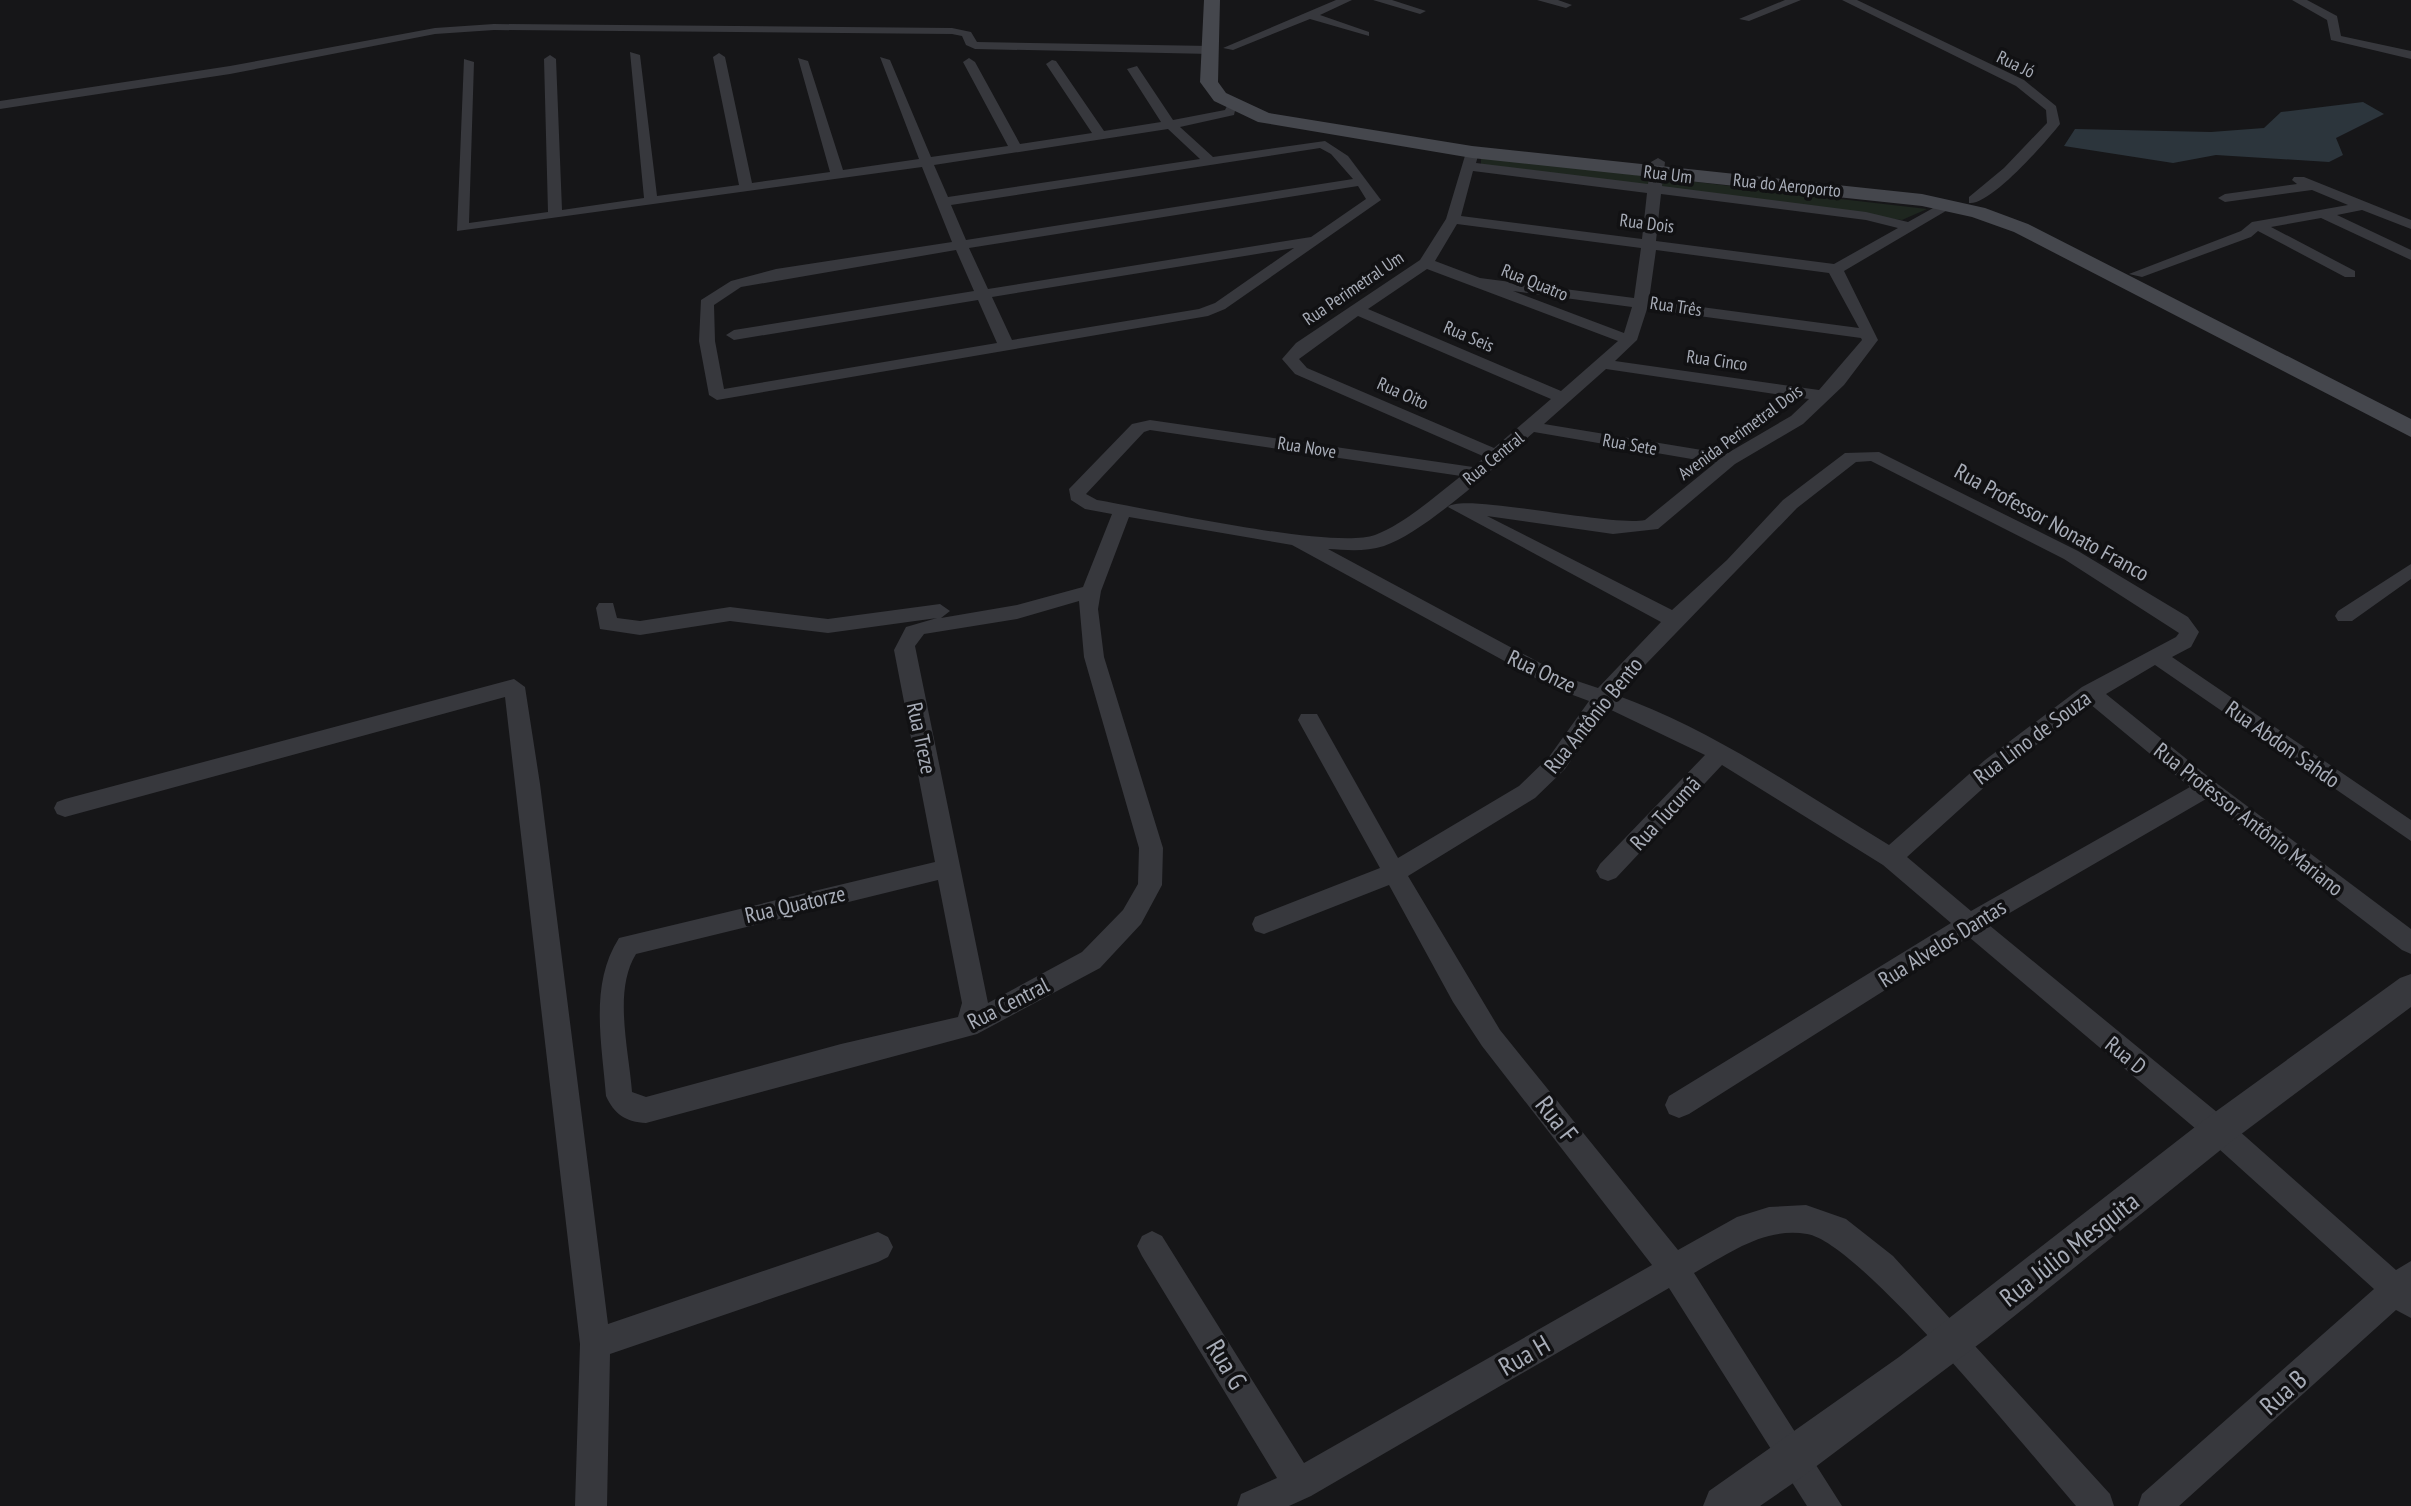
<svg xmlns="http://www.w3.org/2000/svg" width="2411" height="1506" font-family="'PT Sans Narrow',sans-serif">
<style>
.green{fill:#1e261f}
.water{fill:#2c353c}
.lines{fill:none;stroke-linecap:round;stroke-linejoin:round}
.minor{fill:#37383d;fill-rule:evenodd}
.tertiary{fill:#37383d;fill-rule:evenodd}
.secondary{fill:#45474d;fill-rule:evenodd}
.labels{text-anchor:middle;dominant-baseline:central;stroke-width:7;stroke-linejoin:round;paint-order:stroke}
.far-street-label{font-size:18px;fill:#a8adb8;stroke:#111113}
.street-label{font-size:22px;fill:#a8adb8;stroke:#111113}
.near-street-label{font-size:26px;fill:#a8adb8;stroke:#111113}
</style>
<rect width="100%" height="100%" fill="#161618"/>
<path class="green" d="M1481 157 1927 209 1902 220 1481 167Z"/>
<path class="water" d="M2363 102 2384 114 2336 138 2343 155 2329 162 2216 155 2173 163 2064 146 2075 129 2211 132 2264 128 2281 112Z"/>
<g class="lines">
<path class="minor" d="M1336 0H1352L1320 15 1369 32V36L1310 19 1233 50 1223 48Z
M1373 0H1392L1426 11 1420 14Z
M1537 0H1558L1572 5 1566 8Z
M1785 0H1801L1749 21 1739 19Z
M1842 0H1857L2024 80 2056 106 2060 124C2046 142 1990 206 1969 203V197L2004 168 2047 123 2046 110 2016 86Z
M2292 0H2307L2337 16 2341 36 2411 51V59L2331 40 2327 20Z
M494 24 952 28 971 32 977 42 1211 46 1217 50 1211 54 975 49 966 45 962 36 952 34 494 30 435 34 230 74 0 109V101L230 66 435 28Z
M630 52 640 55 657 196 739 185 713 57 719 53 725 57 752 183 830 172 798 58 808 61 843 170 919 159 880 57 890 60 931 157 1008 146 963 62 969 58 975 62 1020 144 1092 133 1046 64 1052 60 1056 61 1104 131 1161 122 1127 69 1137 66 1173 120 1225 110 1229 102H1237L1234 115 1180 127 1213 157 1325 141 1348 156 1381 200 1225 309 1208 316 717 400 709 395 699 341 701 300 731 281 776 269 952 242 922 167 457 231 464 59 474 62 469 223 548 212 544 59 550 55 556 59 562 210 644 198ZM1168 129 1200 159 948 197 934 165ZM1320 148 1331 154 1353 179 966 240 951 205ZM1358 186 1366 199 1311 237 988 289 969 248ZM1294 248 1215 303 1199 309 1012 340 992 297ZM956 250 974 291 734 330 726 335 734 340 978 300 997 343 724 389 715 341 714 305 741 287Z
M1467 149 1479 152 1476 163 1648 184 1651 162 1658 158 1665 162 1662 186 1866 212 1908 222 1944 202 1956 205 1844 271 1878 340 1844 385 1803 424 1735 464 1658 529 1613 534 1487 516 1672 610 1727 560 1783 500 1845 453 1879 452 2078 551 2188 617 2199 632 2191 647 2172 657 2411 820V841L2155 665 2106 694 2215 782 2411 929V954L2402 950 2206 799 1989 925 2229 1122 2396 1270 2411 1261V1318L2396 1310 2179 1506H2138L2142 1494 2374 1289 2209 1140 1969 937 1689 1114 1679 1118 1669 1114 1665 1105 1669 1096 1951 923 1883 865 1722 765 1616 878 1608 881 1600 878 1596 871 1600 864 1705 755 1607 708 1565 769 1535 798 1408 876 1500 1030 1678 1250 1737 1217 1769 1207 1806 1205 1846 1219 1893 1256 2110 1494 2114 1506H2076C2031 1455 1860 1242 1807 1234 1764 1227 1730 1253 1694 1273L1842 1506H1807L1669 1288 1311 1496 1289 1506H1237L1241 1494 1277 1478 1142 1256 1137 1246 1142 1236 1152 1231 1162 1236 1304 1463 1652 1265 1482 1046 1453 1002 1389 885 1264 934 1255 931 1252 924 1255 917 1380 868 1298 720 1301 714H1317L1398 858 1519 786 1549 757 1589 701 1554 688 1292 545 1129 517 1101 591 1098 609 1104 657 1163 848 1162 885 1141 924 1100 968 977 1034 646 1123C626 1122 614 1114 606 1096 602 1043 589 985 619 938L935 862 894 650 906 627 937 618 828 633 730 621 640 635 600 629 596 608 599 603H613L617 618 640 621 730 607 828 619 940 604 950 611 941 618 1017 605 1083 587 1112 514 1085 509 1071 500 1069 489 1132 424 1150 420 1473 467 1485 457 1295 374 1282 359 1296 343 1420 260 1446 219ZM1473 171 1647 193 1642 239 1461 216ZM1661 194 1866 220 1898 228 1834 264 1656 241ZM1457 224 1641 248 1634 298 1480 278 1435 261ZM1656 250 1829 273 1859 328 1649 300ZM1427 269 1618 341 1561 391 1368 309ZM1513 291 1632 307 1624 333ZM1647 309 1861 338 1862 340 1819 390 1615 361 1637 340ZM1358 316 1551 399 1494 448 1307 368 1299 359ZM1606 369 1809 399 1791 416 1726 454 1544 424ZM1150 430 1461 476C1435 496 1406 523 1375 535 1333 550 1151 509 1097 500L1086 494 1144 432ZM1534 432 1715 463 1645 520C1609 527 1461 492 1448 507L1661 622 1598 688 1568 678 1328 549C1347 550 1365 552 1384 546 1427 531 1498 464 1534 432ZM1871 461 2064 559 2179 633 2176 637 2082 687 1985 760 1889 845C1801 792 1714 730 1616 695L1797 508 1856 462ZM1079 601 1084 657 1139 848 1138 884 1123 910 1082 952 988 1003 915 646 924 634 1017 619ZM2090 704 2190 787 1971 911 1907 857 2001 772ZM938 880 962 1003 958 1017 841 1044 646 1097 632 1092C629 1050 613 991 636 954Z
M2294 177H2304L2411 220V229L2362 210 2337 215 2411 250V260L2321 218 2271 227 2355 271V277H2345L2258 231 2251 237 2142 277 2129 274 2241 231 2252 222 2348 205 2312 190 2225 202 2218 198 2225 194 2297 184 2292 180Z
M2411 564V579L2352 621H2338L2335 616 2338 611Z
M514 679 525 687 540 784 608 1324 878 1232 888 1237 893 1247 888 1257 878 1262 610 1354 607 1506H575L580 1344 505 697 65 817 57 814 54 808 57 802 65 799Z"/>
<path class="tertiary" d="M2411 974V1007L2228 1144 1987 1338 1802 1477 1760 1506H1703L1709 1491 1899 1357 2204 1120 2400 978Z"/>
<path class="secondary" d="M1204 0H1220L1218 82 1226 93 1269 113 1472 146 1922 194 1985 208 2028 224 2411 419V437L2014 232 1972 217 1922 206 1472 158 1258 122 1214 101 1200 82Z"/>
</g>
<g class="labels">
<g class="far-street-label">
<text transform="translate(2016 64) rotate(26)">Rua Jó</text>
<text transform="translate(1668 174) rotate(7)">Rua Um</text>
<text transform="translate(1787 185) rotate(6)">Rua do Aeroporto</text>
<text transform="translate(1647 223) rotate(7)">Rua Dois</text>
<text transform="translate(1535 282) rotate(22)">Rua Quatro</text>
<text transform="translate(1353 288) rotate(-34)">Rua Perimetral Um</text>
<text transform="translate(1676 306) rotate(8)">Rua Três</text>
<text transform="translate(1469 336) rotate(23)">Rua Seis</text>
<text transform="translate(1717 360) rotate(8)">Rua Cinco</text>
<text transform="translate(1403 393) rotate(24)">Rua Oito</text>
<text transform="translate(1740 432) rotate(-36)">Avenida Perimetral Dois</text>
<text transform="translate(1630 444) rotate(10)">Rua Sete</text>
<text transform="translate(1307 447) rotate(9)">Rua Nove</text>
<text transform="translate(1493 458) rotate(-39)">Rua Central</text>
</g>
<g class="street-label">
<text transform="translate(2052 522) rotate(29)">Rua Professor Nonato Franco</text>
<text transform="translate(1542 671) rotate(25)">Rua Onze</text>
<text transform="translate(1593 715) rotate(-51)">Rua Antônio Bento</text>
<text transform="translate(2032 737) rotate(-37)">Rua Lino de Souza</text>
<text transform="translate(922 738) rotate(78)">Rua Treze</text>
<text transform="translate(2283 744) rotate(35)">Rua Abdon Sahdo</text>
<text transform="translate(1665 813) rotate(-47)">Rua Tucumã</text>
<text transform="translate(2249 819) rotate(38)">Rua Professor Antônio Mariano</text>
<text transform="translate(795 904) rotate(-13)">Rua Quatorze</text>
<text transform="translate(1942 943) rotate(-32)">Rua Alvelos Dantas</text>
<text transform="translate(1008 1003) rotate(-27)">Rua Central</text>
<text transform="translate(2126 1055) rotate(39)">Rua D</text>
</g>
<g class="near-street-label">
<text transform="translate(1557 1119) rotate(52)">Rua F</text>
<text transform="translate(2069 1249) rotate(-38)">Rua Júlio Mesquita</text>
<text transform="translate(1524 1355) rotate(-30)">Rua H</text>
<text transform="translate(1227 1364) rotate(59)">Rua G</text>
<text transform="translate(2283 1392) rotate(-42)">Rua B</text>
</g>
</g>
</svg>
